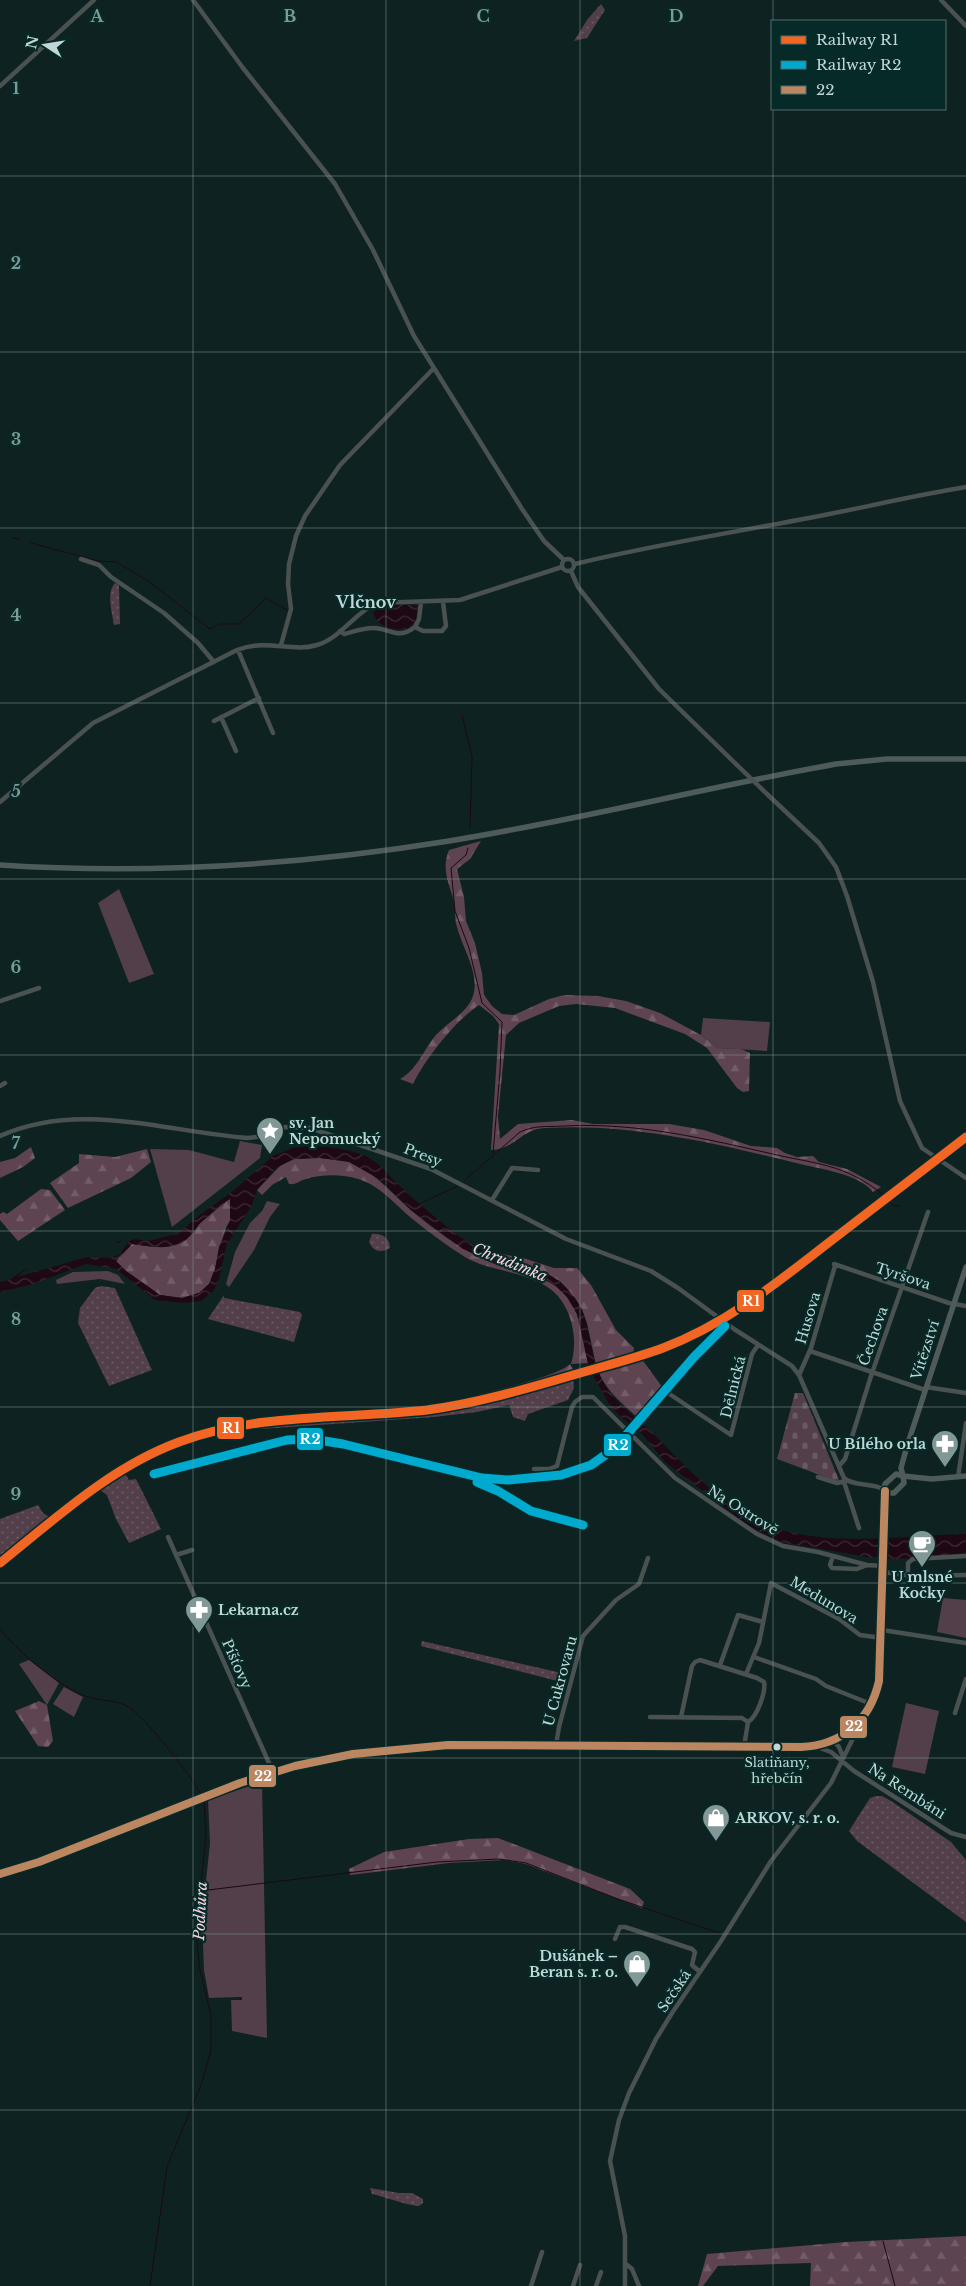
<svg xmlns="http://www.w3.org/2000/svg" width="966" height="2286" font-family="'Libre Baskerville',serif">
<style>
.grass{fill:url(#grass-dots)}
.forest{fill:url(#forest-firs)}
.cemetery{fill:url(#cemetery-stones)}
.green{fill:#523f49}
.water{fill:url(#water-waves);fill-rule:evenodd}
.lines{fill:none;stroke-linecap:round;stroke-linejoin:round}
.stream{stroke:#1e0814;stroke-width:1}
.minor{stroke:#4a5251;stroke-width:4.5}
.major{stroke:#4f5b5a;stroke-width:5.5}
.minor-bridge{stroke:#4a5251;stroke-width:4.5}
.bus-1-casing{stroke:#062a28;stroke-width:11}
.bus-1{stroke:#bb8660;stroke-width:8}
.rail-1-casing{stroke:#062a28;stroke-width:12}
.rail-2-casing{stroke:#062a28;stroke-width:12}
.rail-1{stroke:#f26522;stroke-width:9}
.rail-2{stroke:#00a9ce;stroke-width:9}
.grid{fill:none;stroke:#829896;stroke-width:1;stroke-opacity:0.55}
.bus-dot{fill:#c1d7d5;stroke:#062a28;stroke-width:2}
.labels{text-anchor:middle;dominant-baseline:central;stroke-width:4.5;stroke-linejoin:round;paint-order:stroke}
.bus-label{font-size:13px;fill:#c1d7d5;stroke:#062a28}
.poi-label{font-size:14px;font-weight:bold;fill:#c1d7d5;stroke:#062a28;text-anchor:start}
.street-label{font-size:14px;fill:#c1d7d5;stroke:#062a28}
.water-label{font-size:15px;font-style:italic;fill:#fad3e4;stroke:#062a28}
.quarter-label{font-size:16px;font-weight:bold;fill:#c1d7d5;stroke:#062a28}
.grid-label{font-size:16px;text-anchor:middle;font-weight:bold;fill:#829896;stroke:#062a28;stroke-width:4.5;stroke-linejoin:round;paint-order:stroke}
.line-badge{stroke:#062a28;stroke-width:2}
.badge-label{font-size:14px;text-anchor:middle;font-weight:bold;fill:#fff}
</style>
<defs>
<pattern id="grass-dots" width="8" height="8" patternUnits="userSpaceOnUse" patternTransform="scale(1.25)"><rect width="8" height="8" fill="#523f49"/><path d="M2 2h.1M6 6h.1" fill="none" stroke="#695a62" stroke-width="1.8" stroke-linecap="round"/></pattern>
<pattern id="forest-firs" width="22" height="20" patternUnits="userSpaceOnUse" patternTransform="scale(1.25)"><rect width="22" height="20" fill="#5e4351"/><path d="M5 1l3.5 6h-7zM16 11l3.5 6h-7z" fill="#735d69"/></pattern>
<pattern id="cemetery-stones" width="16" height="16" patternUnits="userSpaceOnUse" patternTransform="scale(1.25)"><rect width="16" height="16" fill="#523f49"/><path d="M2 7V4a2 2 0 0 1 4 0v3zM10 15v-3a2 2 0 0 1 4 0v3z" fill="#695a62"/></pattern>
<pattern id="water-waves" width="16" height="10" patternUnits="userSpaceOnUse" patternTransform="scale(1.25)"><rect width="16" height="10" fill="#1e0814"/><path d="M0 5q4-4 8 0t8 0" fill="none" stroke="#3d2b35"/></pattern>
</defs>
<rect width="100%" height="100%" fill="#0e2221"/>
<path class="grass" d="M601 4 605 10 587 38 574 41 587 20Z
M115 583 119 585 120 624 114 625C112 612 106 593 115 583Z
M372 1234C382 1233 390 1238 390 1248 382 1253 373 1252 369 1242Z
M101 1286 115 1288 152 1370 109 1386 78 1323 80 1308 95 1288Z
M224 1295V1298L300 1312 302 1315 294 1342 208 1319Z
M573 1379 574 1388 568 1400 528 1414 525 1421 513 1417 509 1405 477 1412 434 1417 261 1429 267 1426 446 1410 509 1398Z
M124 1472 129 1480 136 1479 161 1529 129 1543 116 1519 107 1495 99 1489Z
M38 1505 43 1513 51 1518 0 1559V1519Z
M422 1641 566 1674 565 1683 421 1646Z
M876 1796H882L891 1801 951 1842 966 1860V1922L857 1841 849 1831 870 1798Z
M370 2188 399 2193H412L423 2199V2203L419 2206C413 2207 382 2196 372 2194Z"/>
<path class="forest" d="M481 841 470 859 457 869 464 897 466 921 475 943 482 973 484 995 492 1006 502 1014 514 1015 549 999 564 995 598 996 626 1001 660 1013 701 1035 718 1048 741 1049 750 1053 749 1091 743 1092 737 1088 707 1048 685 1034 615 1008 576 1004 559 1006 519 1023 506 1035 498 1116 500 1139 518 1124 572 1120 593 1124H669L704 1130 751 1146 777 1148 785 1153 797 1157 813 1156 819 1162 847 1169 881 1187 873 1192C858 1173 819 1169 796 1163 715 1143 630 1123 545 1128 521 1129 516 1149 491 1150L499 1024 493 1016 479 1005C455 1021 426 1058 413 1084L400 1079C417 1070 424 1049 436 1035 446 1024 461 1016 469 1004 485 981 463 950 457 927 454 919 456 910 454 901 449 883 441 869 449 850Z
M31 1147 35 1158 23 1167 0 1178V1162L15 1158Z
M147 1149 151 1162 131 1178 68 1208 50 1183 79 1163V1154L115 1157Z
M320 1158C329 1159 341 1159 350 1162 375 1172 392 1194 412 1211 435 1230 460 1249 488 1261 515 1274 544 1270 566 1296 582 1314 583 1341 588 1363L571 1364C578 1341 573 1314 558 1296 534 1270 494 1274 465 1257 446 1245 427 1231 410 1217 394 1203 379 1185 358 1179 342 1174 322 1174 306 1179 298 1181 297 1185 289 1184L286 1177 272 1185 262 1195 257 1190 282 1164 294 1159Z
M41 1189 50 1190 65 1210 18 1241 0 1220V1214L3 1212 7 1214Z
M230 1198V1221L226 1227 215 1269 209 1284 199 1293 182 1298 160 1295 126 1271 116 1261 132 1244 155 1247 178 1244 193 1233 198 1225Z
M485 1251 523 1258 554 1268H577L591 1285 616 1330 634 1348 633 1354 596 1365 587 1323 582 1309 560 1281Z
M641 1358 663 1388 638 1418C622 1403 607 1392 598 1371Z
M570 1364 574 1371 486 1396 426 1406C450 1402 558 1378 570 1364Z
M39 1701 47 1705 53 1741 48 1747 38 1746 15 1711Z
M498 1838 630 1889 644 1902 642 1908 526 1864 504 1860 449 1863 350 1875 349 1869 384 1852 469 1839Z
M966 2236V2286H810L811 2263 718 2266 703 2286H698L707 2254 846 2242Z"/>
<path class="cemetery" d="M795 1393H803L839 1480 836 1481 777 1459Z"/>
<path class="green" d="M119 889 154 974 129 983 98 903Z
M703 1018 770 1022 767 1051 718 1048 701 1035Z
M240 1141 262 1145 260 1158 172 1227 150 1149 189 1150 234 1162Z
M267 1201 280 1204 270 1217 254 1250 229 1287 226 1284 235 1252 250 1223 262 1211Z
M108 1271 118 1275 125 1284 100 1279 57 1284 56 1280 73 1272Z
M943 1598 966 1600V1638L937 1632Z
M29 1660 59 1683 47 1705 19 1664Z
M64 1687 83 1697 74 1717 53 1704Z
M906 1703 939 1711 925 1774 892 1767Z
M262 1782 267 2038 232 2031 231 2000H242V1997L209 1998 204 1970 202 1919 210 1843 208 1800Z"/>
<path class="water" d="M397 604 418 606 416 620 408 628C394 631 377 628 373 612L383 605Z
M313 1146C329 1147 350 1149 365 1156 378 1161 389 1176 399 1185 414 1200 430 1213 446 1226 459 1237 475 1247 491 1255 520 1268 549 1265 571 1293 594 1319 587 1357 605 1385 618 1406 642 1422 660 1440 692 1475 738 1518 785 1531 843 1546 907 1535 966 1534V1553L900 1559 873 1558 781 1542 749 1526 665 1462 643 1435 622 1418 610 1406 589 1368 577 1314 567 1297 556 1286 532 1273 499 1265 463 1249 412 1211 379 1179 349 1162 320 1158 294 1159 276 1168 257 1190 251 1207 227 1244 219 1279 214 1290 201 1301 183 1303 155 1300 116 1269 86 1264 33 1284 0 1292V1282L9 1280 30 1266 17 1277 87 1257 111 1258 120 1254 129 1241 135 1239 149 1241 179 1233 197 1217 233 1191 273 1156 293 1148ZM230 1199V1221L219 1247 215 1269 209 1284 199 1293 182 1298 160 1295 126 1271 116 1261 132 1244C147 1246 164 1250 178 1244 188 1241 192 1233 198 1226 203 1219 223 1203 230 1199Z"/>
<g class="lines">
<path class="stream" d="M13 538 20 539
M31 543 98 561 117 562 151 583 210 629 220 624H239L266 598 289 611
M462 715 472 757 470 827
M468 848 466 855 451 868 455 911 469 948 482 1003 502 1022 500 1071 493 1154
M465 1180 520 1132C535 1125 547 1127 564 1126 636 1122 707 1139 777 1155 799 1160 823 1163 843 1171 861 1178 880 1190 893 1205L901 1206
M419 1204 458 1186
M116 1243 121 1241
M0 1629C17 1651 55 1682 80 1694 94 1701 111 1699 125 1705 144 1714 191 1776 202 1796
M200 1891 437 1862 499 1859 526 1863 618 1899 719 1933
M883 2241 895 2286
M150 2286 167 2167 201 2085 211 2051V2015L200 1970 196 1935 206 1834 204 1799"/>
<path class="minor" d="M193 0 243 68 335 184 373 250 414 336 522 509 544 541 564 560
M941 0 966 26
M0 86 94 0
M562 565a6 6 0 1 1 12 0a6 6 0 1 1-12 0Z
M81 559 99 565 111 577 164 613 198 643 214 662
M575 564C648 546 724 534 798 520 854 510 910 496 966 487
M571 571 578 587 659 689 737 765
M415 627 419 619 421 602
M340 631 344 634C353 632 363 628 372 628 389 627 397 641 415 627L423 631H442L446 626 443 602
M281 645 291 609 288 584 289 564 296 536 305 516 340 465 434 368
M238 650 273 733
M221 717 236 751
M214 721 259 698
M768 795 819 843 836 867 847 896 873 982 900 1101 922 1148 966 1178
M0 802 93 723 237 650C269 638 291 653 317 645 341 638 355 612 377 603L460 600 562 567
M0 1001 39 988
M0 1086 5 1083
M0 1136C79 1100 166 1132 248 1138L264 1136 285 1127 310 1128 431 1169 566 1239 651 1271 678 1288 734 1329 792 1366 799 1375 844 1478C854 1487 872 1482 885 1490
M492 1200 512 1168 538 1170
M834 1264 949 1303 966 1306
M810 1351 925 1390
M799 1375 811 1348 835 1266
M926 1387 966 1393
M668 1393 731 1435 752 1354 758 1345
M839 1466 845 1459 871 1376 928 1212
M534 1469H549L557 1466 572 1407 575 1402 582 1397H593L675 1478 757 1534 783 1546 818 1552 867 1565 883 1566
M818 1477 837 1483 845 1481
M958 1477 966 1423
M844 1482 859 1528
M168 1537 273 1772
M176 1555 192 1550
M833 1556 830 1565 832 1568 857 1569 867 1565
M883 1572 914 1576 966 1575
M908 1576V1563L913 1559 966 1556
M882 1630 966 1643
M754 1657 816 1679 826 1686 871 1704
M720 1665 738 1615 763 1622
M746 1674 759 1643 771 1583 839 1619 860 1635 882 1638
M955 1713 966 1679
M650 1717 742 1718 748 1722
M681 1717 692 1666 695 1662 700 1660 757 1678 764 1682C766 1692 757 1717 748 1722
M833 1740 839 1747 843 1757
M556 1745 559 1727 583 1636 616 1600 639 1584 648 1558
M814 1746 831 1752 854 1771 951 1833 966 1837
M744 1747 748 1722
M615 1939 620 1927H625L692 1949 695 1952 692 1965 700 1972
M626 2264 632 2269 639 2286
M531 2286 542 2252
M573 2286 580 2265
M596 2286 601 2272
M625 2286V2236L610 2161 619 2120 629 2093 656 2039 672 2013 721 1941 771 1861 831 1783 862 1720"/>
<path class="major" d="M0 865C150 875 300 865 449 841 579 820 707 787 836 764L887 759H966
M896 1474 903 1476 904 1483 894 1493H887L884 1489 885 1484Z
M903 1476 901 1468 907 1446 966 1267
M903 1476 932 1479 966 1476
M0 1874 39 1862 240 1783 295 1766 353 1754 448 1745 801 1747C842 1745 870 1721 879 1681L885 1491"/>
<path class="minor-bridge" d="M737 765 768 795"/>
<defs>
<path id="bus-1" d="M0 1874 39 1862 240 1783 295 1766 353 1754 448 1745 801 1747C842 1745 870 1721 879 1681L885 1491"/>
</defs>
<use href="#bus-1" class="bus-1-casing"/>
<use href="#bus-1" class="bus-1"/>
<defs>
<path id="rail-1" d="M0 1563C56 1518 111 1467 179 1442 256 1413 346 1419 427 1410 479 1403 529 1388 580 1373 608 1365 636 1358 663 1348 724 1325 773 1286 823 1247 871 1210 918 1174 966 1137"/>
<path id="rail-2" d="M154 1474 287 1440 312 1439 343 1444 482 1478 507 1480 561 1475 591 1465 615 1448 694 1357 725 1326
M477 1482 498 1491 531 1511 583 1525"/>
</defs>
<use href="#rail-1" class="rail-1-casing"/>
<use href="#rail-2" class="rail-2-casing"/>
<use href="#rail-1" class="rail-1"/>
<use href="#rail-2" class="rail-2"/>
</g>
<path class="grid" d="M193 0V2286M386 0V2286M580 0V2286M773 0V21M773 109V2286M0 176H966M0 352H966M0 528H966M0 703H966M0 879H966M0 1055H966M0 1231H966M0 1407H966M0 1583H966M0 1758H966M0 1934H966M0 2110H966"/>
<defs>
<symbol id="sight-pin" viewBox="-11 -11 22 30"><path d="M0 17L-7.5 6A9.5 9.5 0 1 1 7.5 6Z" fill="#829896" stroke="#062a28"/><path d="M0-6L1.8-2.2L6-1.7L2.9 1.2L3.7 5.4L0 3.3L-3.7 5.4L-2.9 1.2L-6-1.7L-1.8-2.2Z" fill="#fff"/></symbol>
<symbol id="pharmacy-pin" viewBox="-11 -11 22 30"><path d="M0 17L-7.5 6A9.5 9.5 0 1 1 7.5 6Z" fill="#829896" stroke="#062a28"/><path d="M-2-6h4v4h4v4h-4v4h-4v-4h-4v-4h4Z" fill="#fff"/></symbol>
<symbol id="cafe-pin" viewBox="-11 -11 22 30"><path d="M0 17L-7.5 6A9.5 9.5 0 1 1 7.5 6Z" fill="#829896" stroke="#062a28"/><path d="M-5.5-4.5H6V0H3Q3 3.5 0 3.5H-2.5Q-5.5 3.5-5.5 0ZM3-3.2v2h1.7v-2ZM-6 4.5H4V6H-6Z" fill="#fff"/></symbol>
<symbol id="shop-pin" viewBox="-11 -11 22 30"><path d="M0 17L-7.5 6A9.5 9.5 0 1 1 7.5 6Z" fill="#829896" stroke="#062a28"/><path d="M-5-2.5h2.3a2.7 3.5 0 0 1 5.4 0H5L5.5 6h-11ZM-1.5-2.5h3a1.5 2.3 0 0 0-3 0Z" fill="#fff"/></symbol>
</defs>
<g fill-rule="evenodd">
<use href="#sight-pin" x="254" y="1115" width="32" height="43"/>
<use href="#pharmacy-pin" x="929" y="1428" width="32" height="43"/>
<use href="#cafe-pin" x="906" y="1528" width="32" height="43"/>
<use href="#pharmacy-pin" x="183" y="1594" width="32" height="43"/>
<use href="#shop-pin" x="700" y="1802" width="32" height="43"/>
<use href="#shop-pin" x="621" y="1948" width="32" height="43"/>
</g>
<circle class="bus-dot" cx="777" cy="1747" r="4.5"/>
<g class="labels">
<g class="bus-label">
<text x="777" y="1762">Slatiňany,<tspan x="777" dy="16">hřebčín</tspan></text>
</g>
<g class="poi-label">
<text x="289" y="1123">sv. Jan<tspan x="289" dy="16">Nepomucký</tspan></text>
<text x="926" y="1444" text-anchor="end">U Bílého orla</text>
<text x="922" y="1577" text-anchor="middle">U mlsné<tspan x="922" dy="16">Kočky</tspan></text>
<text x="218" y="1610">Lekarna.cz</text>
<text x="735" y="1818">ARKOV, s. r. o.</text>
<text x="618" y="1956" text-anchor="end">Dušánek –<tspan x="618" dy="16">Beran s. r. o.</tspan></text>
</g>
<g class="street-label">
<text transform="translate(423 1155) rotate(21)">Presy</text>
<text transform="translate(903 1276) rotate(18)">Tyršova</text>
<text transform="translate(808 1318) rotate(-73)">Husova</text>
<text transform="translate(873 1336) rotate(-71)">Čechova</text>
<text transform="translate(925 1350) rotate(-72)">Vítězství</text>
<text transform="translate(733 1387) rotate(-76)">Dělnická</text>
<text transform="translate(743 1510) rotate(32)">Na Ostrově</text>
<text transform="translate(824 1600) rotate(31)">Medunova</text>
<text transform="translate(237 1664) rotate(66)">Píšťovy</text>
<text transform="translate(560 1681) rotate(-75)">U Cukrovaru</text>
<text transform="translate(907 1791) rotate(33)">Na Rembáni</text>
<text transform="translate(674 1991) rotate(-56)">Sečská</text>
</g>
<g class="water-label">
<text transform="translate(510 1262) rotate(22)">Chrudimka</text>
<text transform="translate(200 1911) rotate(-87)">Podhůra</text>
</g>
<g class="quarter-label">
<text x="366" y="602">Vlčnov</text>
</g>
</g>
<g class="grid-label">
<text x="97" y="22">A</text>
<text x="290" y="22">B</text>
<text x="483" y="22">C</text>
<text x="676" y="22">D</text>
<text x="16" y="94">1</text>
<text x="16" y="269">2</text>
<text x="16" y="445">3</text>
<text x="16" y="621">4</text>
<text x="16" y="797">5</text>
<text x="16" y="973">6</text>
<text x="16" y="1149">7</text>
<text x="16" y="1325">8</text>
<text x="16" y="1500">9</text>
</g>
<g class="line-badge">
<rect x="736" y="1289" width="29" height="24" rx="5" fill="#f26522"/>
<rect x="216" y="1416" width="29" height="24" rx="5" fill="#f26522"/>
<rect x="296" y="1427" width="28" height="24" rx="5" fill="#00a9ce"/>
<rect x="603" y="1433" width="29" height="24" rx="5" fill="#00a9ce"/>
<rect x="839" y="1715" width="29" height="24" rx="5" fill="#bb8660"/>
<rect x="248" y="1764" width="29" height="24" rx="5" fill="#bb8660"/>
</g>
<g class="badge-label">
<text x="751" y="1306">R1</text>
<text x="231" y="1433">R1</text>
<text x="310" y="1444">R2</text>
<text x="618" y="1450">R2</text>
<text x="854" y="1731">22</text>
<text x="263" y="1781">22</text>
</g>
<rect x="771" y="20" width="175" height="90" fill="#062a28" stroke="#516f6d"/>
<rect x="781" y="36" width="25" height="8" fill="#f26522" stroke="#516f6d"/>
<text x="816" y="45" font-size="15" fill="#c1d7d5">Railway R1</text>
<rect x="781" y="61" width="25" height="8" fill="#00a9ce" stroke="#516f6d"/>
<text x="816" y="70" font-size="15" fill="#c1d7d5">Railway R2</text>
<rect x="781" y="86" width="25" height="8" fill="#bb8660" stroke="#516f6d"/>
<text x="816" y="95" font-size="15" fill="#c1d7d5">22</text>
<g transform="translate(45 45) rotate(282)" stroke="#062a28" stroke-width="4" paint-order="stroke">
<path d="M0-4L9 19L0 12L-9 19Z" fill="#c1d7d5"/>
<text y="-8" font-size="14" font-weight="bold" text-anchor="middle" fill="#c1d7d5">N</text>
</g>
</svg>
